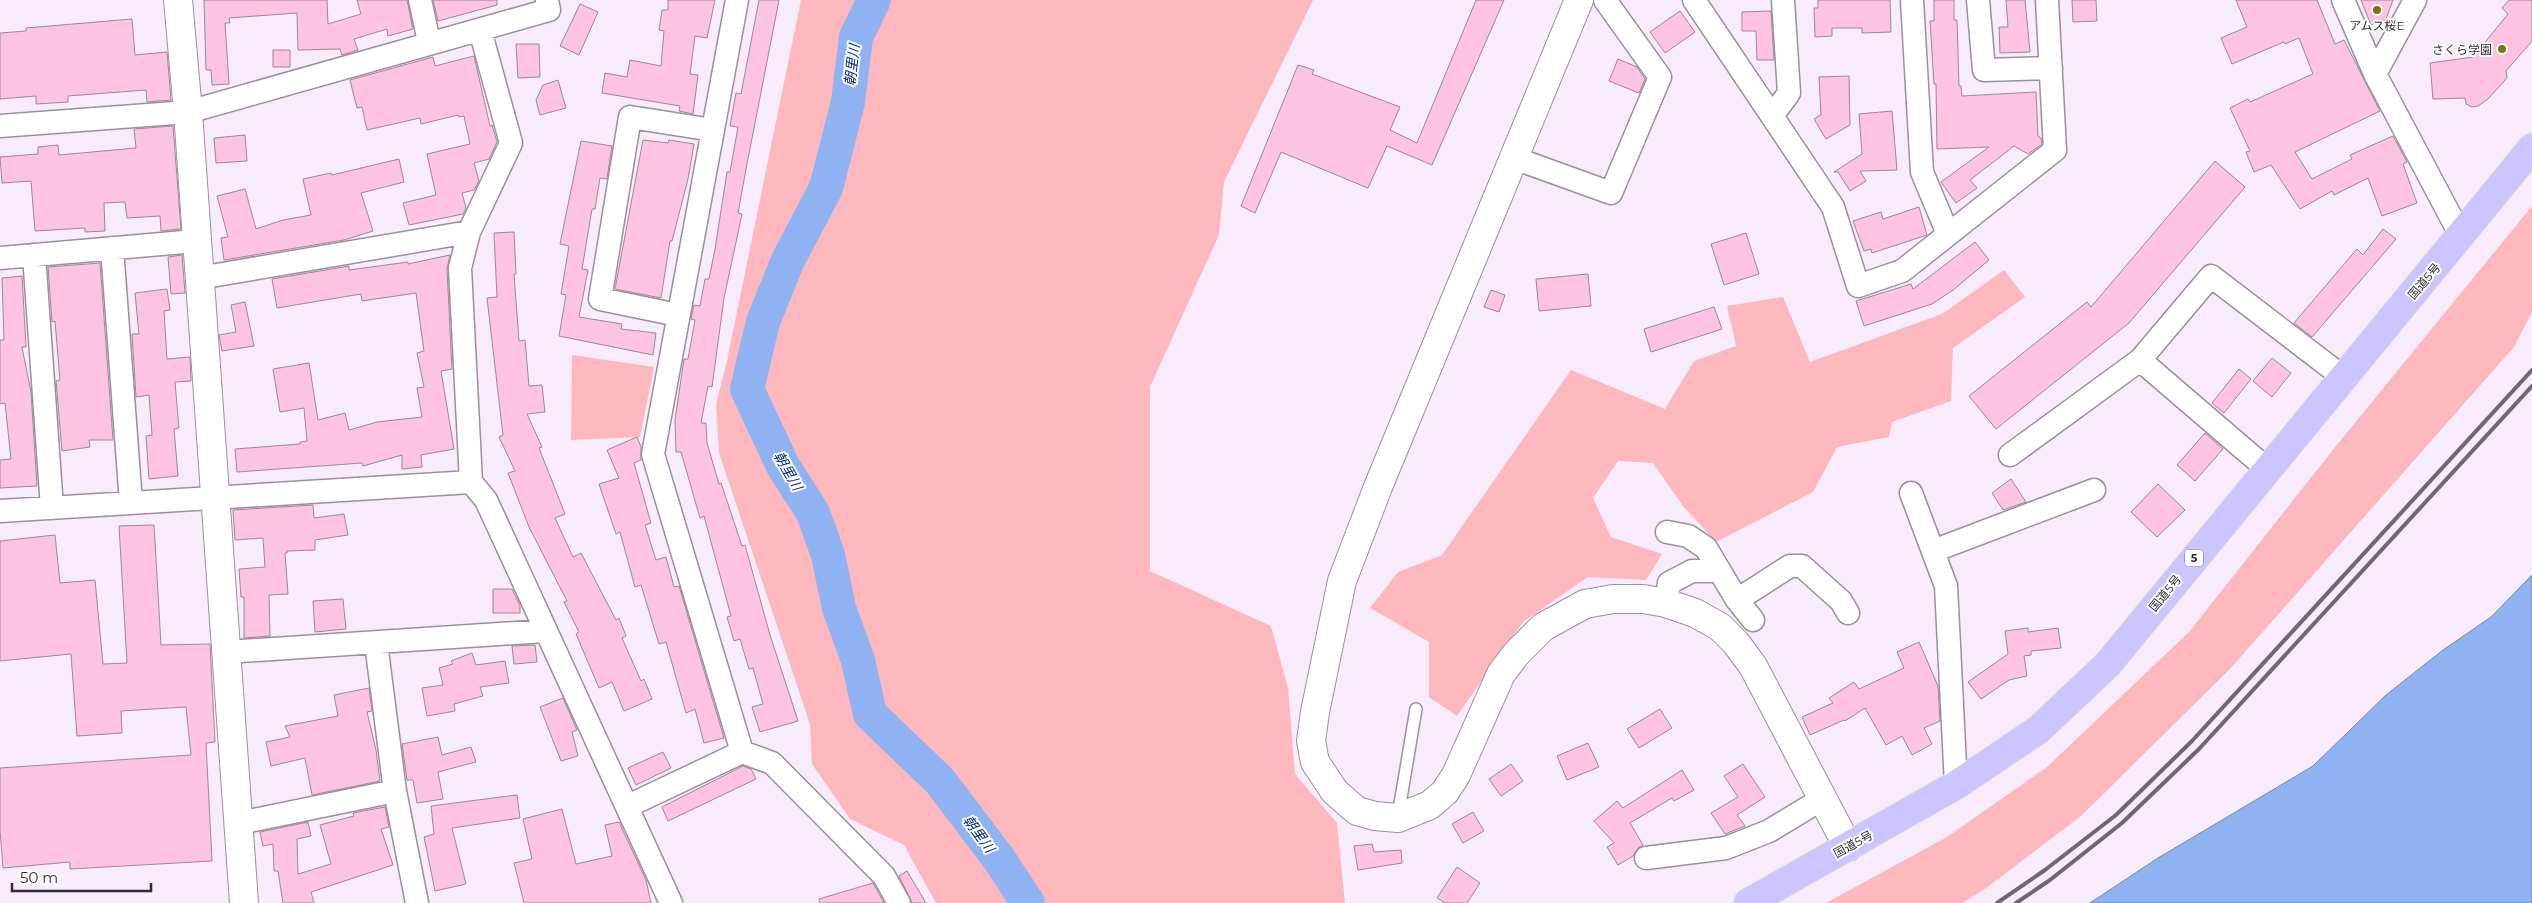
<svg xmlns="http://www.w3.org/2000/svg" width="2532" height="903" font-family="Montserrat,'Noto Sans JP',sans-serif">
<style>
.green{fill:#fdb8bd}
.water{fill:#8eb2f2;stroke:#728ab8}
.lines{fill:none;stroke-linecap:round;stroke-linejoin:round}
.river{stroke:#8eb2f2;stroke-width:34}
.building{fill:#fdc3e1;stroke:#9b8891}
.service-casing{stroke:#9b8f9f;stroke-width:14}
.minor-casing{stroke:#9b8f9f;stroke-width:25}
.tertiary-casing{stroke:#9b8f9f;stroke-width:30}
.trunk-casing{stroke:#dad9da;stroke-width:30}
.service{stroke:#fff;stroke-width:11}
.minor{stroke:#fff;stroke-width:22}
.tertiary{stroke:#fff;stroke-width:28}
.trunk{stroke:#cbc4fe;stroke-width:28}
.rail{stroke:#6e6771;stroke-width:4}
.poi-dot{fill:#827110;stroke:#fdfdfd;stroke-width:2}
.labels{text-anchor:middle;dominant-baseline:central;stroke-width:4;stroke-linejoin:round;paint-order:stroke}
.shield{fill:#fdfdfd;stroke:#6e6a6f;stroke-width:1}
.shield-label{font-size:11px;font-weight:bold;fill:#302b32}
.poi-label{font-size:12px;fill:#302b32;stroke:#fdfdfd}
.street-label{font-size:12px;fill:#302b32;stroke:#fdfdfd}
.water-label{font-size:14px;font-style:italic;fill:#002d87;stroke:#fdfdfd}
</style>
<rect width="100%" height="100%" fill="#f8ebfc"/>
<path class="green" d="M801 0H1313L1224 182 1219 235 1150 387V571L1271 626 1288 688 1295 774 1337 823 1345 903H936L904 845 850 819 812 764 810 724 719 453 716 404 726 365Z
M2532 206V312L2514 347 2230 669 2081 816 1985 889 1962 903H1826L1947 837 2047 767 2189 632 2336 446Z
M2004 270 2025 297 1953 348 1951 401 1892 422 1889 437 1837 447 1813 492 1716 542 1683 506 1653 463 1618 461 1593 498 1611 537 1662 554 1646 580 1588 577 1523 622 1457 716 1429 697V642L1370 608 1398 572 1442 555 1571 370 1665 409 1694 361 1736 346 1727 306 1783 297 1810 362 1942 314Z
M572 355 654 367 640 437 571 440Z"/>
<path class="water" d="M2532 575V903H2090L2158 858 2313 766 2386 695 2443 650 2491 617Z"/>
<g class="lines">
<path class="river" d="M874 0 856 37 848 102 826 188 788 260 763 322 747 389 783 466 813 513 828 555 839 608 858 660 870 714 940 781 999 859 1028 903"/>
</g>
<path class="building" d="M204 0H327L328 24 361 14 357 0H407L413 29 388 36 387 29 354 39 358 50 342 55 340 49 298 50 297 13 229 18 230 23H225L229 84 212 85 211 70H206Z
M433 0H497V5L438 21Z
M668 0H715L707 38 695 36 690 74 698 75 693 114 679 111 680 106 602 93 605 73 627 77 630 60 661 66 664 31 659 30 662 10H668Z
M759 0H779L746 169 738 213 742 214 724 298 712 387 708 386 701 423H706L707 443 719 484 721 483 742 546 745 545 770 635 798 721 760 732 752 707 763 704 753 668 749 669 740 639 734 641 727 617 731 616 704 516 700 518 681 452H676L675 420 684 359H688L695 320 691 319 694 305 700 306 705 279H709L715 249 727 172H730L738 127 730 126 736 93 741 94Z
M1476 0H1504L1432 165 1387 146 1368 188 1281 152 1255 213 1241 206 1298 65 1314 70 1312 74 1400 107 1390 130 1417 143Z
M1818 0H1890L1891 32 1862 33V28H1832V36L1815 37 1814 8H1818Z
M1934 0H1954V20H1957L1959 86H1961L1962 96 2036 92 2038 136 2041 138 2042 144 2028 154 2014 146 1970 180 1977 188 1956 203 1941 182 1989 147 1937 149 1936 84H1934L1930 21H1934Z
M2006 0H2025L2030 52 2000 53 1999 27H2008Z
M2072 0H2096L2097 21 2073 22Z
M2236 0H2317L2335 44 2344 40 2380 111 2295 152 2312 179 2352 159 2350 155 2393 136 2407 162 2403 164 2417 203 2382 216 2368 178 2334 195 2332 191 2300 209 2271 165 2254 172 2246 152 2250 151 2230 108 2248 99 2250 102 2313 74 2299 38 2285 44 2284 42 2232 64 2221 38 2247 27Z
M2361 0H2393L2386 19 2371 25Z
M2509 0H2532V41L2506 71 2507 78 2488 99 2478 106 2472 107 2466 104 2465 98 2433 99 2430 63 2473 57 2508 14 2502 8Z
M580 4 598 12 579 55 560 46Z
M1680 11 1695 32 1665 53 1650 32Z
M1771 11 1774 60H1757L1756 31H1742V12Z
M132 19 135 55 167 52 171 100 147 102 146 90 68 96V102L36 104V96L0 99V33L26 31V28Z
M516 44H539L540 77 518 78Z
M273 50H290V67H273Z
M474 56 490 126 492 125 497 142 489 159 474 163 479 181 474 190 462 193 466 208 463 214 409 225 403 203 436 195 427 154 470 144 464 116 459 117 458 115 421 124 420 118 367 130 362 107 357 108 350 80 433 57 435 66Z
M1618 59 1637 67 1645 79 1639 93 1609 81Z
M1849 76 1850 125 1826 139 1814 119 1821 115 1819 77Z
M558 80 566 108 540 115 536 100 543 85Z
M1892 111 1897 170 1860 171 1866 181 1850 191 1838 172H1834L1862 154 1859 114Z
M173 126 181 229 161 231 160 216 127 218 125 202 104 203 105 231 85 232V228L35 231 31 181 2 183 0 157 38 154V147L58 145 59 155 136 148 134 129Z
M245 135 247 161 216 163 214 138Z
M643 140 668 143 669 140 694 144 688 179 672 241H670L661 298 615 289Z
M581 141 612 146 607 179 600 178 595 209H592L582 269 588 270 579 317 622 324 621 329 656 333 653 355 559 336 566 295 561 294 569 246 560 244Z
M399 159 404 182 361 193 373 231 344 240 224 260 221 238 228 237 217 196 245 189 256 229 283 220 311 215 303 179 331 173 332 175Z
M2215 161 2245 187 2129 323 1996 429 1969 396 2087 302 2091 307Z
M1919 207 1927 235 1872 253 1871 249 1864 251 1853 221 1881 212 1883 219Z
M2383 229 2396 239 2312 337 2294 323 2357 249 2363 255Z
M514 232 516 274H514L519 341 525 340 529 386 542 385 545 412 527 414 542 447 539 448 565 514 555 518 573 557 581 553 616 620 619 618 626 636 622 638 641 681 644 679 652 699 624 711 612 682 599 688 576 634 579 632 564 602 567 601 529 527 508 473 515 471 499 437 503 435 487 298 497 297 494 233Z
M1746 233 1759 274 1724 285 1711 244Z
M1975 242 1989 260 1953 290 1932 304 1864 326 1856 301 1911 284 1913 289Z
M182 255 185 293 171 294 168 257Z
M450 255 447 269 452 369 441 371 454 449 421 455 422 467 402 469V455L363 466 362 463 237 472 235 449 300 444V442L307 441 304 408 280 412 273 369 309 363 318 420 345 413 349 430 377 422 422 417 417 388 424 387 417 353 424 351 416 293 362 301 361 294 277 308 272 279 349 266V270L408 262V264Z
M100 263 113 440H89L90 447 62 451 56 381 60 380 55 321 52 322 48 267Z
M1588 274 1591 306 1539 311 1536 279Z
M22 276 26 347H22L31 392 37 486 0 488V460L11 459 5 403 0 404V340H4L2 278Z
M167 289 170 310 164 311 167 359 190 357 191 381 175 382 179 428 174 429 178 476 149 479 146 436 152 435 149 395 136 397 132 334H139L135 293Z
M1491 290 1505 295 1499 312 1484 307Z
M245 302 254 346 222 351 219 335 236 332 231 305Z
M1714 307 1722 329 1651 352 1644 329Z
M2272 358 2291 373 2272 397 2253 381Z
M2239 369 2251 379 2224 413 2212 403Z
M2205 433 2223 449 2195 481 2177 465Z
M637 437 641 447V460L634 463 651 523 645 525 656 560 666 557 674 587 679 586 724 738 704 743 695 709 686 713 666 642 659 644 641 585 635 587 620 532 616 534 599 484 619 478 607 450Z
M2011 479 2026 502 2003 510 1992 493Z
M2158 484 2185 510 2157 537 2131 512Z
M313 505 314 518 344 514 348 535 315 540V550L287 551V553H285L288 594 269 595 270 636 244 638V597H241L239 569 265 567 263 538 235 540 233 510Z
M154 525 161 645 210 644 215 742 206 743 212 861 70 869V862L3 868 0 830V768L191 755 186 707 121 711 122 733 77 736 71 654 0 661V541L55 535 60 583 95 580 103 664 127 663 119 526Z
M493 589H512L520 606V613H493Z
M343 599 346 629 315 632 313 601Z
M2028 628V632L2058 628 2061 648 2031 651V655L2024 656 2027 676 2009 680 1981 699 1968 682 2008 654 2005 631Z
M1919 642 1938 686 1940 721 1924 728 1932 744 1912 755 1902 736 1886 745 1865 708 1845 721 1844 720 1810 735 1802 717 1833 703 1829 698 1854 682 1859 689 1904 668 1897 652Z
M535 645 537 662 514 664 512 646Z
M472 653 476 665 505 661 509 683 480 687 483 696 454 704 455 711 427 716 422 688 443 685 439 668 453 664 451 661Z
M369 688 372 711 367 712 376 750 380 781 312 795 305 758 271 766 266 742 290 737 285 726 338 716 334 695Z
M563 698 577 730 572 732 578 756 561 761 540 707Z
M1660 709 1672 728 1639 748 1627 729Z
M438 737 442 755 471 747 476 762 438 772 443 799 417 803 413 780H407L402 744Z
M1588 743 1599 767 1567 780 1557 756Z
M663 752 671 768 636 785 628 768Z
M1511 764 1523 781 1501 796 1489 779Z
M1743 764 1765 797 1737 815 1745 826 1725 834 1711 813 1738 797 1724 776Z
M743 766 751 769 756 779 668 821 662 807Z
M1682 770 1694 790 1674 801 1672 798 1630 823 1643 845 1638 848 1633 856 1618 865 1607 847 1614 843 1594 821 1617 801 1623 808Z
M517 795 520 818 452 828 466 884 435 891 424 837 434 834 431 806Z
M385 807 389 827 381 829 393 865 311 892 314 903H283L278 871H274L273 844 263 846 260 832 308 822 311 836 297 839 298 874 331 864 320 825 354 816 353 813Z
M562 809 576 864 612 856 605 825 619 822 646 880 651 903H524L514 863 532 859 523 819Z
M1473 812 1484 831 1463 843 1452 824Z
M1372 844 1374 852 1401 850 1402 863 1358 870 1354 846Z
M1457 867 1480 883 1467 903H1445L1437 898Z
M907 871 926 903H912L899 876Z
M873 883 884 903H820L819 899Z"/>
<g class="lines">
<defs>
<path id="service" d="M1398 816 1416 709"/>
<path id="minor" d="M420 0 429 42
M1694 0 1833 207 1858 286 1902 271 2055 150 2047 0
M1912 0 1922 172 1948 234
M1978 0 1984 70 2051 68
M2343 0 2375 74 2461 236
M480 30 511 143 469 232 460 268 471 482 486 500 671 903
M2375 74 2415 0
M1772 116 1789 93 1783 0
M0 126 188 112 549 10 547 0
M1514 158 1611 193 1660 77 1605 0
M112 248 131 503
M34 255 52 508
M0 258 196 241
M199 278 469 232
M678 315 600 299 630 117 713 130
M2140 360 2267 469
M2010 455 2140 360 2211 276 2343 377
M1911 493 1946 586 1956 785
M0 511 471 482
M1667 532 1688 536 1706 548 1737 600 1753 620
M1933 551 2094 490
M1737 600 1790 566H1802L1841 601 1848 613
M1666 603 1669 583 1692 571H1719
M376 643 395 791 417 903
M226 652 545 631
M742 752 772 763 884 876 899 903
M628 806 742 752 653 454 737 0
M239 823 395 791
M1646 858 1726 848 1769 831 1822 799"/>
<path id="tertiary" d="M178 0 188 112 244 903
M1579 0 1378 487 1342 581 1315 712 1311 741 1315 762 1335 792 1357 811 1375 816 1398 818 1430 805 1445 792 1456 775 1501 674 1516 654 1543 627 1585 604 1613 599H1643L1666 603 1695 613 1720 627 1736 643 1753 666 1848 847"/>
<path id="trunk" d="M1748 903 1956 785 2038 730 2108 664 2532 148"/>
</defs>
<use href="#service" class="service-casing"/>
<use href="#minor" class="minor-casing"/>
<use href="#tertiary" class="tertiary-casing"/>
<use href="#trunk" class="trunk-casing"/>
<use href="#service" class="service"/>
<use href="#minor" class="minor"/>
<use href="#tertiary" class="tertiary"/>
<use href="#trunk" class="trunk"/>
<path class="rail" d="M1997 903 2045 870 2116 815 2192 741 2532 370
M2016 903 2050 880 2122 823 2199 749 2532 386"/>
</g>
<g class="poi-dot">
<circle cx="2377" cy="10" r="5"/>
<circle cx="2502" cy="49" r="5"/>
</g>
<g class="labels">
<rect class="shield" x="2185" y="549.5" width="18" height="17" rx="4"/>
<g class="shield-label">
<text x="2194" y="558">5</text>
</g>
<g class="poi-label">
<text x="2377" y="25">アムス桜E</text>
<text x="2492" y="49" text-anchor="end">さくら学園</text>
</g>
<g class="street-label">
<text transform="translate(2424 281) rotate(-50)">国道5号</text>
<text transform="translate(2165 593) rotate(-51)">国道5号</text>
<text transform="translate(1853 844) rotate(-29)">国道5号</text>
</g>
<g class="water-label">
<text transform="translate(852 65) rotate(-83)">朝里川</text>
<text transform="translate(788 471) rotate(60)">朝里川</text>
<text transform="translate(979 834) rotate(54)">朝里川</text>
</g>
</g>
<path d="M12 883v8h139v-8" fill="none" stroke="#302b32" stroke-width="2.5"/>
<text x="20" y="883" font-size="15" fill="#302b32" stroke="#fdfdfd" stroke-width="4" paint-order="stroke">50 m</text>
</svg>
